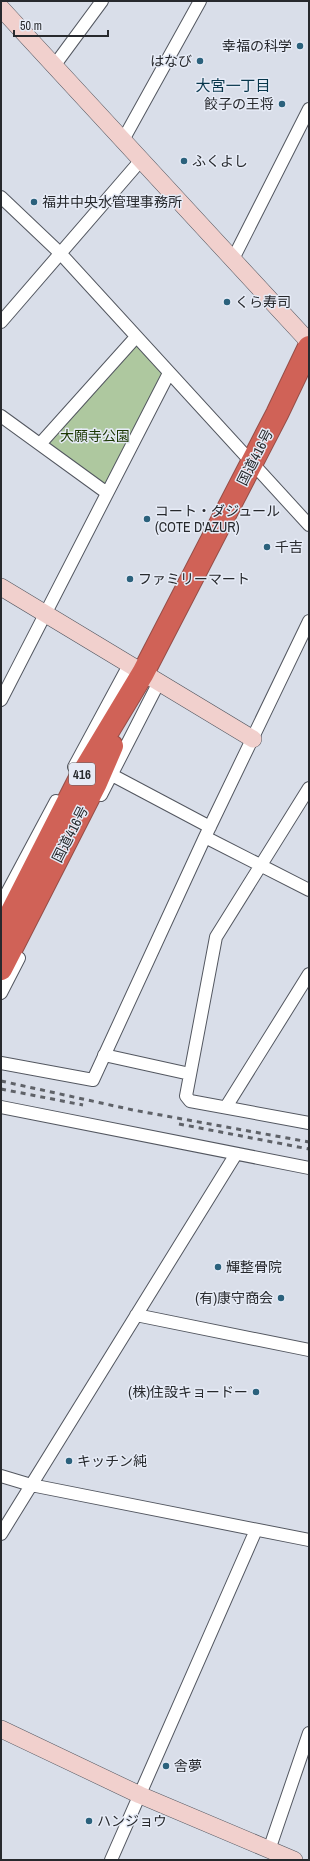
<svg xmlns="http://www.w3.org/2000/svg" width="310" height="1861" font-family="'Archivo Narrow','Noto Sans JP',sans-serif">
<style>
.green{fill:#aec89f}
.lines{fill:none;stroke-linecap:round;stroke-linejoin:round}
.street-casing{stroke:#535760;stroke-width:14}
.secondary-casing{stroke:#535760;stroke-width:18}
.highway-casing{stroke:#954e48;stroke-width:24}
.street{stroke:#fff;stroke-width:12}
.secondary{stroke:#f1d0cd;stroke-width:17}
.highway{stroke:#d06257;stroke-width:22}
.rail{stroke:#5f6268;stroke-width:3;stroke-dasharray:5 5;stroke-linecap:butt}
.poi-dot{fill:#2b617c;stroke:#e6ebf6;stroke-width:1.5}
.labels{text-anchor:middle;dominant-baseline:central;stroke-width:3;stroke-linejoin:round;paint-order:stroke}
.shield{fill:#e6ebf6;stroke:#606369;stroke-width:1}
.shield-label{font-size:13px;font-weight:bold;fill:#27292d}
.poi-label{font-size:14px;fill:#27292d;stroke:#e6ebf6;text-anchor:start}
.park-label{font-size:14px;fill:#1a3601;stroke:#e6ebf6}
.street-label{font-size:14px;fill:#27292d;stroke:#e6ebf6}
.neighbourhood-label{font-size:15px;fill:#07364b;stroke:#e6ebf6}
</style>
<rect width="100%" height="100%" fill="#d9dee9"/>
<path class="green" d="M136 341 166 373 109 483 100 485 43 443Z"/>
<g class="lines">
<defs>
<path id="street" d="M54 66 102 1
M123 140 200 1
M1 197 60 253 309 525
M233 259 309 109
M1 322 141 160
M1 416 107 493
M40 444 136 337
M1 700 169 373
M74 767 129 665
M112 775 210 827
M309 788 216 937 186 1096 190 1101 309 1123
M101 795 159 682
M205 837 309 890
M1 904 56 801
M1 993 19 958
M104 1055 190 1074
M1 1063 93 1080 205 837 309 621
M1 1107 309 1168
M226 1107 309 974
M136 1315 309 1350
M1 1476 31 1485 309 1540
M1 1534 236 1154
M269 1850 309 1733
M111 1860 256 1530"/>
<path id="secondary" d="M1 8 309 342
M1 587 253 739
M1 1729 140 1795 294 1860"/>
<path id="highway" d="M1 933 81 776 143 673 277 414 309 347
M1 969 96 783 112 746"/>
</defs>
<use href="#street" class="street-casing"/>
<use href="#secondary" class="secondary-casing"/>
<use href="#highway" class="highway-casing"/>
<use href="#street" class="street"/>
<use href="#secondary" class="secondary"/>
<use href="#highway" class="highway"/>
<path class="rail" d="M1 1081 133 1110 309 1142
M1 1089 83 1105
M179 1124 309 1149"/>
</g>
<g class="poi-dot">
<circle cx="300" cy="46" r="4"/>
<circle cx="200" cy="61" r="4"/>
<circle cx="282" cy="104" r="4"/>
<circle cx="184" cy="161" r="4"/>
<circle cx="34" cy="202" r="4"/>
<circle cx="227" cy="302" r="4"/>
<circle cx="147" cy="519" r="4"/>
<circle cx="267" cy="547" r="4"/>
<circle cx="130" cy="579" r="4"/>
<circle cx="218" cy="1267" r="4"/>
<circle cx="281" cy="1298" r="4"/>
<circle cx="256" cy="1392" r="4"/>
<circle cx="69" cy="1461" r="4"/>
<circle cx="166" cy="1766" r="4"/>
<circle cx="89" cy="1821" r="4"/>
</g>
<g class="labels">
<rect class="shield" x="69" y="763" width="26" height="22" rx="3"/>
<g class="shield-label">
<text x="82" y="774">416</text>
</g>
<g class="poi-label">
<text x="292" y="46" text-anchor="end">幸福の科学</text>
<text x="192" y="61" text-anchor="end">はなび</text>
<text x="274" y="104" text-anchor="end">餃子の王将</text>
<text x="192" y="161">ふくよし</text>
<text x="42" y="202">福井中央水管理事務所</text>
<text x="235" y="302">くら寿司</text>
<text x="155" y="511">コート・ダジュール<tspan x="155" dy="16">(COTE D'AZUR)</tspan></text>
<text x="275" y="547">千吉</text>
<text x="138" y="579">ファミリーマート</text>
<text x="226" y="1267">輝整骨院</text>
<text x="273" y="1298" text-anchor="end">(有)康守商会</text>
<text x="248" y="1392" text-anchor="end">(株)住設キョードー</text>
<text x="77" y="1461">キッチン純</text>
<text x="174" y="1766">舎夢</text>
<text x="97" y="1821">ハンジョウ</text>
</g>
<g class="park-label">
<text x="95" y="436">大願寺公園</text>
</g>
<g class="street-label">
<text transform="translate(255 457) rotate(-63)">国道416号</text>
<text transform="translate(70 834) rotate(-63)">国道416号</text>
</g>
<g class="neighbourhood-label">
<text x="233" y="85">大宮一丁目</text>
</g>
</g>
<rect width="310" height="1861" fill="none" stroke="#27292d" stroke-width="4"/>
<path d="M14 30v6h94v-6" fill="none" stroke="#27292d" stroke-width="2"/>
<text x="20" y="30" font-size="12" fill="#27292d" stroke="#e6ebf6" stroke-width="3" paint-order="stroke">50 m</text>
</svg>
